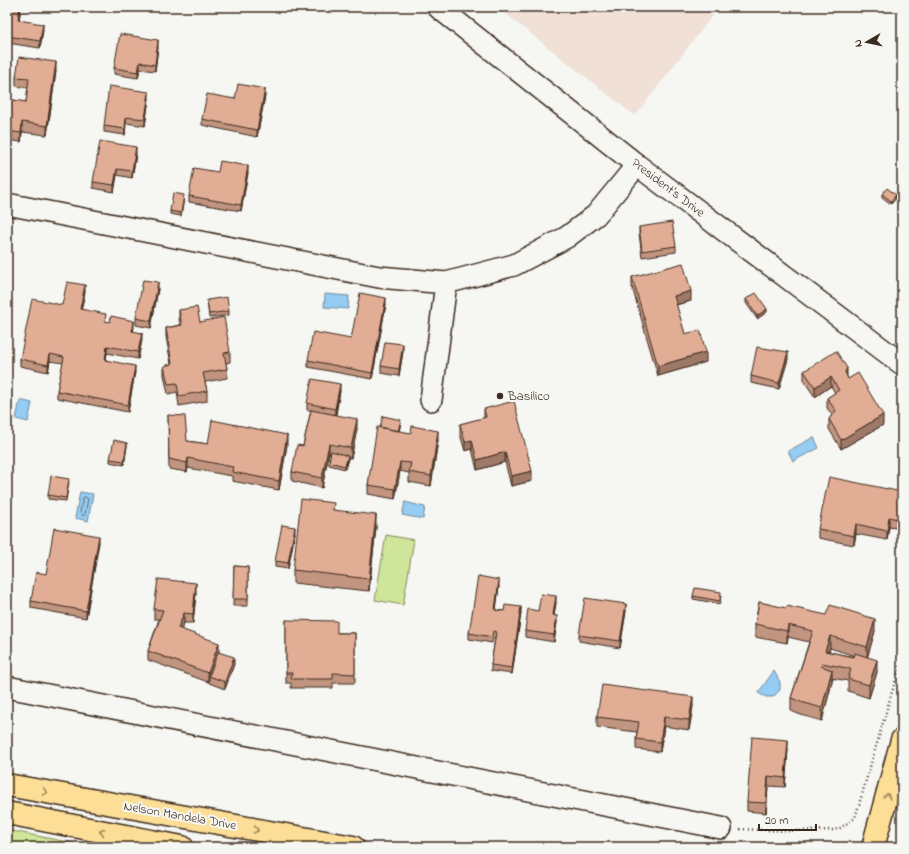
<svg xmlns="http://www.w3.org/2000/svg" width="909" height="854" font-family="'Indie Flower',sans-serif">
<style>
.built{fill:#f0e0d6}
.green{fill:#cfe59a;stroke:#85885c}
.water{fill:#94ccf3;stroke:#708b9e}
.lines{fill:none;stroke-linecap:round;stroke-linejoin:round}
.shore{stroke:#5f6b73;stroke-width:1}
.minor-casing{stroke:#3b2a1e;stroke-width:24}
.primary-casing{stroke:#3b2a1e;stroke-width:25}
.path{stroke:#3b2a1e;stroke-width:2.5;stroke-dasharray:1 3;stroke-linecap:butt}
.minor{stroke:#f6f6f2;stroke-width:21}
.primary{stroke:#fcde96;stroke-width:22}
.wall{fill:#c29580;stroke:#3b2a1e;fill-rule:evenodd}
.shaded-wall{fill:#9e7968;stroke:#3b2a1e}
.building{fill:#e2ad95;stroke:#3b2a1e}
.oneway{stroke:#9c845a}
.poi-dot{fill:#3b2a1e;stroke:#f6f6f2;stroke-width:1.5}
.labels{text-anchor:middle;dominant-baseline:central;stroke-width:4;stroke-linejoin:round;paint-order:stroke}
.street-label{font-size:13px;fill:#3b2a1e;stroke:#f6f6f2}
.poi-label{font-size:13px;fill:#3b2a1e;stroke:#f6f6f2;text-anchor:start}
</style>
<rect width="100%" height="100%" fill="#f6f6f2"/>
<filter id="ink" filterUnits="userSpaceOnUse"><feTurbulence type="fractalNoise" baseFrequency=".025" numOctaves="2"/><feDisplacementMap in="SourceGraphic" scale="8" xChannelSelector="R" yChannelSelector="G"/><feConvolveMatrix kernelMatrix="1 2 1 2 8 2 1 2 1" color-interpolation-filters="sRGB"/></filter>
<g filter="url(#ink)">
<path class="built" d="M497 7H719L635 116Z"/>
<path class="green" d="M386 535 414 540 403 605 375 600Z
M7 830 93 847H7Z"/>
<path class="water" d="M325 294 349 296 348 309 324 307Z
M20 400 32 403 28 422 16 419Z
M814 437 819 448 793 461 788 451Z
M80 492 93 494 88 521 75 518Z
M405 502 425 507 423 519 402 515Z
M774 671 780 682V690L773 697H766L758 693Z"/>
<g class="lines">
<path class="shore" d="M85 497 88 499 85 514 83 516 80 513 83 498Z"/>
<defs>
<path id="minor" d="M438 7 637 165 902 364
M7 204 379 277 446 283 514 265 567 237 596 215 637 165
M431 400 446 283
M7 687 721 828"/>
<path id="primary" d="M7 785 353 847
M7 813 182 847
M873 847 902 740"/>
</defs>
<use href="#minor" class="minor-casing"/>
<use href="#primary" class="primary-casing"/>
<path class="path" d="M740 829 787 831 834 830 840 828 855 818 902 658"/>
<use href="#minor" class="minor"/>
<use href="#primary" class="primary"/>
</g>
<path class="wall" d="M7 7H21L19 20 43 30 40 48 7 43Z
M40 7H50V9Z
M158 47 155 71 140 69 138 78 114 74V68Z
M56 71 47 135 22 132 21 142 7 140V99L26 102 28 88 16 86V77Z
M265 96 257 137 202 125V119Z
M149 98 145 126 126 123 125 135 104 132V126Z
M136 154 132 178 117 175 114 192 93 188V182Z
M248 173 241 211 189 202V196Z
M882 194 896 198 891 204 882 197Z
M184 199 181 216 170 214V211Z
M639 227 676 246V252L642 257 639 233Z
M632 277 691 301 676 305 685 334 706 362 658 376 632 287Z
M158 289 151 328 136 325V318Z
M85 292 81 310 106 322 134 327 133 331 142 340 138 359 107 353 106 360 135 372 128 412 57 398V391L63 363 50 361 48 372 20 366V359L62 305Z
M746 299 767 312 757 319 746 303Z
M207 300 229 311V315L209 318Z
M386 304 372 379 308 367V360L351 339Z
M179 310 200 322 230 352V362L226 363 227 369V378L205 382 207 391V401L179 406 177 392 168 394 164 375V366L171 364 166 337V328L180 325 179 319Z
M403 351 399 376 381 373V366Z
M788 359 779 389 751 383V376Z
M804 371 847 377 883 425 841 449 829 429V419L832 415 827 408V398L835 393 831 386 815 397 804 381Z
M340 391 336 415 357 429 351 458H348L345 469 329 465V462L331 454 329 453 322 488 292 481V472L303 446 311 410H307V403Z
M484 409 532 481 511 486 505 462 477 470 472 449 465 451 460 434V424L484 418Z
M168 415 187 441 208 444 287 445 279 490 232 481V476L188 468 187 472 169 469Z
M401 424 399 431 438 440 431 486 409 482V473L400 471 395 499 368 494V485L380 427Z
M127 446 124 465 110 462V459Z
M69 482 66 501 48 499V495Z
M902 492V529L889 527 887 540 856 534 854 545 818 538V529Z
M334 510 376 527 369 591 293 583V570Z
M295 533 288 569 275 567V561Z
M99 542 86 618 31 608V601L46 574Z
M234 566 248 567V606H233Z
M499 586 496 610 521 613 512 674 491 671V665L495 638H493L492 643 469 639V633Z
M196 593 193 623H184L181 629 219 652 234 664 225 689 209 683V680L208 682 148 660V651L159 619H154V609Z
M721 595 720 604 693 599V596Z
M759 602 875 631 867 657 877 672 869 698 848 691V681L832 678V682L822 721 801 715 791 711V698L809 642 788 637 787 643 755 637V624ZM830 648 855 656 854 657 829 652Z
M556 603 554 615 557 622 554 642 525 637V631L538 611Z
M626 611 620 648 579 641V635Z
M286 620 337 633H355V683H333V688H291V683H286Z
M693 706 689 730 664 726 660 752 636 749V739L637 732 597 727V717Z
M788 749 785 787 768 786 766 813 747 811V802Z"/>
<path class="shaded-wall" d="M20 7H21L18 26V20Z
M43 24V30L40 48V41Z
M158 40V47L155 71V65Z
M56 62V71L47 135V126Z
M140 62V69L138 78V72Z
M265 89V96L257 137V130Z
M149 92V98L145 126V119Z
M126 117V123L125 135V129Z
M22 122V132L21 142V133Z
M136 147V154L132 178V171Z
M248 166V173L241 211V205Z
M117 169V175L114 192V185Z
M896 195V198L891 204V201Z
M158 282V289L151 328V321Z
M85 285V292L80 316V309Z
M691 291V301L674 305V296Z
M386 298V304L372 379V373Z
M767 309V312L757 319V316Z
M134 321V327L132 338V331Z
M142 333V340L138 359V352Z
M403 344V351L399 376V369Z
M107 346V353L105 366V360Z
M706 352V362L658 376V366Z
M788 352V359L779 389V383Z
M50 354V361L48 372V365Z
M135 366V372L128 412V405Z
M847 368V378L845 372Z
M831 377V386L815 397V387Z
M340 384V391L335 415V409Z
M883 415V425L841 449V440Z
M357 419V429L351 458V448Z
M438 431V440L431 486V476Z
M287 435V445L279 490V481Z
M472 440V449L465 451V442Z
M127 443V446L124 465V461Z
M329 444V453L322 488V478Z
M505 452V462L477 470V460Z
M348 456V459L345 469V466Z
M188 458V468L187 472V463Z
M400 462V471L395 499V489Z
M532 471V481L511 486V476Z
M376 515V527L369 591V579Z
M889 517V527L887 540V531Z
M856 524V534L854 545V536Z
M295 527V533L288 569V563Z
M99 536V542L86 618V611Z
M499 580V586L495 616V610Z
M196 583V593L193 623V614Z
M556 596V603L553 622V615Z
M626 604V611L620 648V641Z
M521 607V613L512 674V668Z
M184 613V623L178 638V628Z
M557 616V622L554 642V635Z
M875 619V631L867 659V647Z
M788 625V637L787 643V631Z
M830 636V648L825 664V651Z
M219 643V653L209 676V680L208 682V673Z
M234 657V664L225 689V682Z
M877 660V672L869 698V685Z
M832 670V682L822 721V708Z
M693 697V706L689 730V720Z
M664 717V726L660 752V742Z
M788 740V749L785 787V778Z
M768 776V786L766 813V803Z"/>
<path class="building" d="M7 7H20L18 20 43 24 40 41 7 36Z
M120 34 158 40 155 65 140 62 138 72 114 68Z
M19 57 56 62 47 126 22 122 21 133 7 131V99L26 102 29 78 16 77Z
M238 84 265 89 257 130 202 119 207 94 235 99Z
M109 86 149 92 145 119 126 117 125 129 104 126Z
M100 141 136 147 132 171 117 169 114 185 93 182Z
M220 161 248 166 241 205 189 196 194 168 218 172Z
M887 188 896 195 891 201 882 194Z
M173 193 184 195 181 213 170 211Z
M672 222 676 246 642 251 639 227Z
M683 263 691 291 674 296 685 334 700 330 706 352 658 366 632 277Z
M143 280 158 282 151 321 136 318Z
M67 282 85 285 80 309 106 314 105 321 110 322 111 316 134 321 132 331 142 333 138 352 107 346 105 360 135 366 128 405 57 391 64 357 50 354 48 365 20 359 32 299 62 305Z
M360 293 386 298 372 373 308 360 313 332 351 339Z
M756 293 767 309 757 316 746 299Z
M227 297 229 311 209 314 207 300Z
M197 307 200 322 224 317 230 352 224 353 227 369 203 373 207 391 179 396 177 383 168 384 164 366 172 364 166 328 182 325 179 310Z
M385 342 403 344 399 369 381 366Z
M757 347 788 352 779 383 751 376Z
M836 351 847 368 845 372 848 379 858 373 883 415 841 440 829 419 836 411 827 398 839 390 831 377 815 387 804 371Z
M312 379 340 384 335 409 307 403Z
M514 401 532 471 511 476 505 452 477 460 472 440 465 442 460 424 486 417 484 409Z
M311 410 357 419 351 448 329 444 322 478 292 472 297 445 303 446Z
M168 415 185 416 187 441 208 444 212 420 287 435 279 481 232 472 233 467 188 458 187 463 169 459Z
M383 416 401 420 398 431 380 427Z
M412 426 438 431 431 476 409 472 411 463 400 462 395 489 368 485 377 427 411 433Z
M114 440 127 443 124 461 110 459Z
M331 451 348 456 345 466 329 462Z
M51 476 69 479 66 498 48 495Z
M829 477 902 492V520L889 517 887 531 856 524 854 536 818 529Z
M301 499 334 503 333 510 376 515 369 579 293 570Z
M282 525 295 527 288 563 275 561Z
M54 528 99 536 86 611 31 601 36 572 46 574Z
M234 566 248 567V599H233Z
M478 576 499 580 495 610 504 611 505 605 521 607 512 668 491 665 496 632 493 631 492 637 469 633Z
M158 579 196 583 193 614 184 613 178 628 219 643 208 673 148 651 163 610 154 609Z
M695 588 721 592 720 601 693 596Z
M541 594 556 596 553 615 557 616 554 635 525 631 528 609 538 611Z
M585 598 626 604 620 641 579 635Z
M759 602 786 608 787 606 826 615 830 605 875 619 867 647 830 636 825 651 854 657 855 653 877 660 869 685 848 679 851 669 822 663 821 666 832 670 822 708 801 702 791 698 813 631 788 625 787 631 755 624Z
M286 620 337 621V633H355V674L333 673V679H291L292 673H286Z
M218 652 234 657 225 682 209 676Z
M602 685 693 697 689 720 664 717 660 742 636 739 639 722 597 717Z
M752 737 788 740 785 778 768 776 766 803 747 802Z"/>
<defs><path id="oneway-chevron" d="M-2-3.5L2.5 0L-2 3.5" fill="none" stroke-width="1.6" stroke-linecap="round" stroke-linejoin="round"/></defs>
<g class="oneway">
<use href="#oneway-chevron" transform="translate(45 792) rotate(10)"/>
<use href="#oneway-chevron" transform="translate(887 796) rotate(-75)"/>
<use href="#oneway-chevron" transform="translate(256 830) rotate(10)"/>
<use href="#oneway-chevron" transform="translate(102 832) rotate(-169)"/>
</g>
</g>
<circle class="poi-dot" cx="500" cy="396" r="4"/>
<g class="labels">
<g class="street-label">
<text transform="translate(668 188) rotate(37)">President's Drive</text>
<text transform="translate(180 816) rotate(10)">Nelson Mandela Drive</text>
</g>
<g class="poi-label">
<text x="508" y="396">Basilico</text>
</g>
</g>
<rect width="909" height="854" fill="none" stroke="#f6f6f2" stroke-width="24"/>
<rect x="12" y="12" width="885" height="830" fill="none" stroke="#3b2a1e" stroke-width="1.5" filter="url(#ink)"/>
<g transform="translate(867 42) rotate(261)" stroke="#f6f6f2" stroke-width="3" paint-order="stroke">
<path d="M0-3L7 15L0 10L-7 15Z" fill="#3b2a1e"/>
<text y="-6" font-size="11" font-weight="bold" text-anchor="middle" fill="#3b2a1e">N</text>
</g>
<path d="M759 824v6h57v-6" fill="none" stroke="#3b2a1e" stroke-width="2"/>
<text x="765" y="824" font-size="12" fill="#3b2a1e" stroke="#f6f6f2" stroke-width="3" paint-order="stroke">20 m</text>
</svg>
